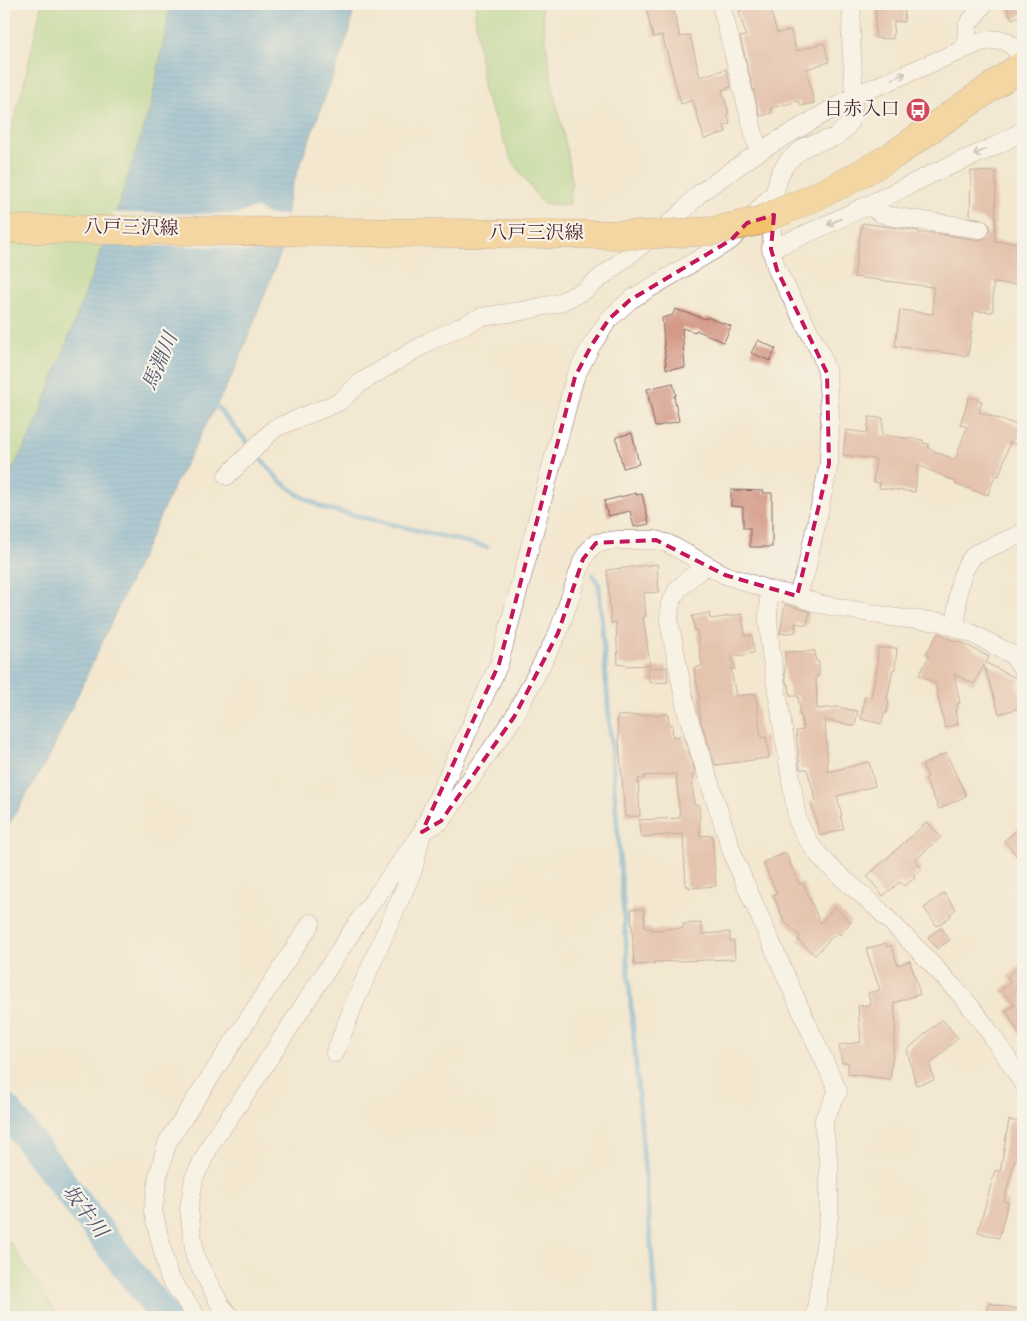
<svg xmlns="http://www.w3.org/2000/svg" width="1027" height="1321" font-family="'Old Standard TT','Noto Serif JP',serif">
<style>
.grass{fill:#a3d382;stroke:#767956}
.water{fill:url(#water-rules);stroke:#52627e}
.pier{fill:#f3e7cf}
.lines{fill:none;stroke-linecap:round;stroke-linejoin:round}
.stream{stroke:#5ba4d2;stroke-width:5}
.river{stroke:#5ba4d2;stroke-width:30}
.building{fill:#d49987}
.minor-casing{stroke:#856564;stroke-width:19}
.primary-casing{stroke:#856564;stroke-width:29}
.minor{stroke:#fff;stroke-width:18}
.primary{stroke:#f4c26a;stroke-width:28}
.primary-bridge-casing{stroke:#856564;stroke-width:29;stroke-linecap:butt}
.primary-bridge{stroke:#f4c26a;stroke-width:28}
.oneway{stroke:#ae9aa0}
.marked{fill:none;stroke:#c2185b;stroke-width:4;stroke-dasharray:10 6;stroke-linejoin:round}
.labels{text-anchor:middle;dominant-baseline:central;stroke-width:4.5;stroke-linejoin:round;paint-order:stroke}
.poi-label{font-size:19px;fill:#4a1f2b;stroke:#f7f3e8;text-anchor:end}
.street-label{font-size:19px;fill:#4a1f2b;stroke:#f7f3e8}
.water-label{font-size:20px;font-style:italic;fill:#51546e;stroke:#f7f3e8}
</style>
<defs>
<pattern id="water-rules" width="6" height="5" patternUnits="userSpaceOnUse" patternTransform="scale(1.25)"><rect width="6" height="5" fill="#5ba4d2"/><path d="M0 2.5h6" fill="none" stroke="#4d85ab"/></pattern>
</defs>
<rect width="100%" height="100%" fill="#f7f3e8"/>
<filter id="ink" filterUnits="userSpaceOnUse"><feTurbulence type="fractalNoise" baseFrequency=".02" numOctaves="2"/><feDisplacementMap in="SourceGraphic" scale="10" xChannelSelector="R" yChannelSelector="G"/><feConvolveMatrix kernelMatrix="1 2 1 2 8 2 1 2 1" color-interpolation-filters="sRGB"/></filter>
<filter id="wash" filterUnits="userSpaceOnUse"><feTurbulence type="fractalNoise" baseFrequency=".0096" numOctaves="4" result="noise"/><feDisplacementMap in="SourceGraphic" scale="20" xChannelSelector="R" yChannelSelector="G"/><feGaussianBlur stdDeviation="1.12" result="paint"/><feColorMatrix in="noise" values="0 0 0 0 0 0 0 0 0 0 0 0 0 0 0 0 0 1.4 0 .05"/><feComposite in="paint" operator="in"/></filter>
<g filter="url(#wash)">
<rect width="100%" height="100%" fill="#f3e7cf"/>
<path class="grass" d="M42 4H171L151 105 118 207 35 427 4 485V156L23 87Z
M476 4H541L551 78 568 155 572 182 569 206 542 203 511 159 484 93 475 15Z
M4 1241 10 1242 52 1306 57 1317H4Z"/>
<path class="water" d="M171 4H354L350 30 289 195 282 250 235 370 174 486 51 753 4 833V485L35 427 118 207 151 105Z"/>
<path class="pier" d="M257 208 269 215H289L284 247H260L252 252H241L230 247 101 245 113 213 239 214 250 209Z"/>
<g class="lines">
<path class="stream" d="M212 401 279 480 299 495 324 508 487 547
M593 575 599 585 629 982 657 1317"/>
<path class="river" d="M4 1107 165 1317"/>
</g>
<g id="blocks">
<path class="building" d="M645 4H672L680 37 690 35 700 77 726 69 731 87 722 90 729 114H727L730 124 724 126 726 132 704 139 693 100 681 104 662 35 653 37Z
M740 4H769L777 33 791 30 796 51 824 43 829 62 806 69 814 103 801 106 799 101 771 108 772 113 760 116 740 37 746 36 739 11 742 10Z
M876 4H905L904 22 894 21 893 39 875 38Z
M1005 4H1023V14L1012 19Z
M971 171 996 172 995 241 1023 243V285L993 283V312L974 311 968 356 895 346 900 310 933 314V287L854 277 862 223 919 231V233H934L978 240 984 239 990 231V225L982 219 970 217Z
M675 309 706 319 707 317 731 326 724 342 696 330 695 332 682 328 685 368 666 369 662 318 673 315Z
M758 340 776 349 770 361 751 353Z
M673 383 676 396H674L679 421 655 427 647 389Z
M969 397 982 401 979 412 1023 427 1017 445 1010 442 999 476 995 475 988 495 955 484 956 482 918 465 915 492 879 488 880 483 873 482 876 459 843 455 846 430 867 433 869 417 883 418 882 435 923 440V443L929 444 928 448 955 460 967 427 960 425Z
M632 433 639 464 623 468 616 437Z
M731 490 764 491 763 493H772V547H750V528H743V507L731 506Z
M636 493V495L642 494 649 524 634 527 630 511 608 516 604 501Z
M657 564 659 592 644 593 646 617H643L650 665 626 666 625 664 618 665 616 622 611 623 607 570Z
M785 604 810 612 807 625 795 623 796 632 780 634Z
M709 613 710 618 712 619 742 614 745 636 752 635 754 653 732 657 735 669H731L736 696 756 694 761 738 766 737 769 758 715 765 701 722 698 700H700L694 668 702 666 697 631H695L692 616Z
M938 633 956 642 957 640 989 657 986 663 1020 680 1017 686 1023 707 999 714 984 665 974 684 954 674 960 703 957 704 958 709 955 710 958 724 945 728 935 683 919 675 929 656 926 654Z
M878 648H897L895 669H893L887 700H889L887 713H884L882 724 861 719 865 696 871 697 877 667Z
M815 651 816 661 819 662V676H816L817 709 837 707 858 711 855 726 825 720 828 772 869 762 875 786 837 796 842 816H840L844 829 820 836 811 803 816 801 807 769H800L796 731 803 730 801 715 798 714V712L800 711 798 696H790L789 685H787L785 677V652Z
M667 667 668 682 649 683 648 668Z
M668 714 669 725 672 724 673 737 683 736 695 771V775H692L694 805H699L700 836 712 835 716 886 689 888V886H686L683 834 640 837 639 820 680 818 676 774 644 776V779H638L640 816 625 817 617 716Z
M946 753 966 796 939 809 925 779 928 777 922 765Z
M927 822 941 837 915 860 922 869 913 876 915 878 904 886 900 882 883 896 867 876Z
M1023 824V863L1004 841Z
M786 853 799 884 803 883 820 923 835 907 851 922 840 935 837 932 815 955 798 940 801 937 784 921 773 895 777 894 763 862Z
M944 893 956 909 950 914 951 916 937 926 924 908Z
M631 909H644L645 928H652V930L683 928V924L701 923 702 934 730 932V941H734L735 959 654 962V964L634 965Z
M941 928 950 940 937 949 928 937Z
M886 943 887 947 891 945 898 965 910 961 920 994 894 1003 896 1025 890 1079 848 1074V1062L842 1063 839 1045 861 1042 858 1006 871 1005 868 993 880 990 866 949Z
M1023 962V1041L1006 1010 1015 1005 1001 990 1011 982 1007 977Z
M942 1019 958 1038 930 1065 934 1080 916 1085 907 1050Z
M1009 1120 1023 1123V1160L1015 1159 1004 1201 1008 1202 999 1238 978 1232 995 1170 1000 1172Z
M989 1303 1023 1310V1317H985Z"/>
</g>
</g>
<g filter="url(#ink)">
<use href="#blocks" fill-opacity="0" stroke="#856564" stroke-width="1"/>
<g class="lines">
<defs>
<path id="minor" d="M721 4 756 142 760 151
M965 48 968 24 984 4
M869 205 880 213 889 216 980 229
M771 249C828 226 882 198 938 171 966 158 997 148 1023 130
M227 476 275 428 339 402 360 383 428 342 481 317 522 311 559 303 585 290 677 217 700 193 760 151 854 96 981 42C1008 37 1006 39 1023 59
M707 565 690 578 678 589 670 604 669 621 687 713 734 858 795 997 838 1091 824 1119V1128L829 1166V1216L815 1317
M769 590 768 620 771 653 797 818C810 859 853 884 882 913 908 939 934 966 959 993 983 1020 1003 1052 1023 1083
M797 596 806 571 829 464 830 417 827 373 821 354 777 270 771 249 775 192 780 173 788 161 806 146 835 137 847 127 852 116 854 96 851 36 852 4
M956 628C958 601 955 576 975 554L1023 533
M335 1053 354 1004 413 870 422 832 441 821 514 717 558 633 583 559 589 550 596 543 618 540H656L669 544 725 575 769 590 797 596 819 604 897 618 941 622 973 634 1011 654 1023 669
M197 1317 169 1277 153 1211 158 1177 167 1143 311 923
M231 1317 221 1306 195 1257 189 1209 194 1178 212 1142 249 1089 362 916 422 832 499 664 575 377 591 346 609 319 630 300 731 240 775 192"/>
<path id="primary" d="M806 201 846 182 892 156 1023 65"/>
</defs>
<use href="#minor" class="minor-casing"/>
<use href="#primary" class="primary-casing"/>
<use href="#minor" class="minor"/>
<use href="#primary" class="primary"/>
<defs>
<path id="primary-bridge" d="M4 229 641 235 713 231 759 221 806 201"/>
</defs>
<use href="#primary-bridge" class="primary-bridge-casing"/>
<use href="#primary-bridge" class="primary-bridge"/>
</g>
<defs><path id="oneway-shaft" d="M-6 0H5M1.5-3L5.5 0L1.5 3" fill="none" stroke-width="1.6" stroke-linecap="round" stroke-linejoin="round" transform="scale(1.25)"/></defs>
<g class="oneway">
<use href="#oneway-shaft" transform="translate(899 76) rotate(-23)"/>
<use href="#oneway-shaft" transform="translate(980 152) rotate(156)"/>
<use href="#oneway-shaft" transform="translate(834 222) rotate(154)"/>
</g>
</g>
<path d="M0 0H1027V1321H0ZM774 215 771 249 777 270 827 373 829 464 797 596 725 575 656 540 596 543 583 559 558 633 514 717 441 821 422 832 499 664 575 377 591 346 609 319 630 300 731 240 747 223Z" fill="#f3e7cf" fill-opacity=".55" fill-rule="evenodd"/>
<path class="marked" d="M774 215 771 249 777 270 827 373 829 464 797 596 725 575 656 540 596 543 583 559 558 633 514 717 441 821 422 832 499 664 575 377 591 346 609 319 630 300 731 240 747 223Z"/>
<defs>
<symbol id="bus-disc" viewBox="-11 -11 22 22"><circle r="9.5" fill="#d1495b" stroke="#f7f3e8"/><path d="M-5-6H5V4H4V6H2V4H-2V6H-4V4H-5ZM-3.5-4V0h7V-4ZM-3.5 1.2v1.5H-2V1.2ZM2 1.2v1.5H3.5V1.2Z" fill="#fff"/></symbol>
</defs>
<g fill-rule="evenodd">
<use href="#bus-disc" x="904" y="96" width="28" height="28"/>
</g>
<g class="labels">
<g class="poi-label">
<text x="900" y="110">日赤入口</text>
</g>
<g class="street-label">
<text transform="translate(131 229) rotate(1)">八戸三沢線</text>
<text x="536" y="234">八戸三沢線</text>
</g>
<g class="water-label">
<text transform="translate(161 362) rotate(-67)">馬淵川</text>
<text transform="translate(84 1212) rotate(53)">坂牛川</text>
</g>
</g>
<rect width="1027" height="1321" fill="none" stroke="#f7f3e8" stroke-width="20"/>
</svg>
